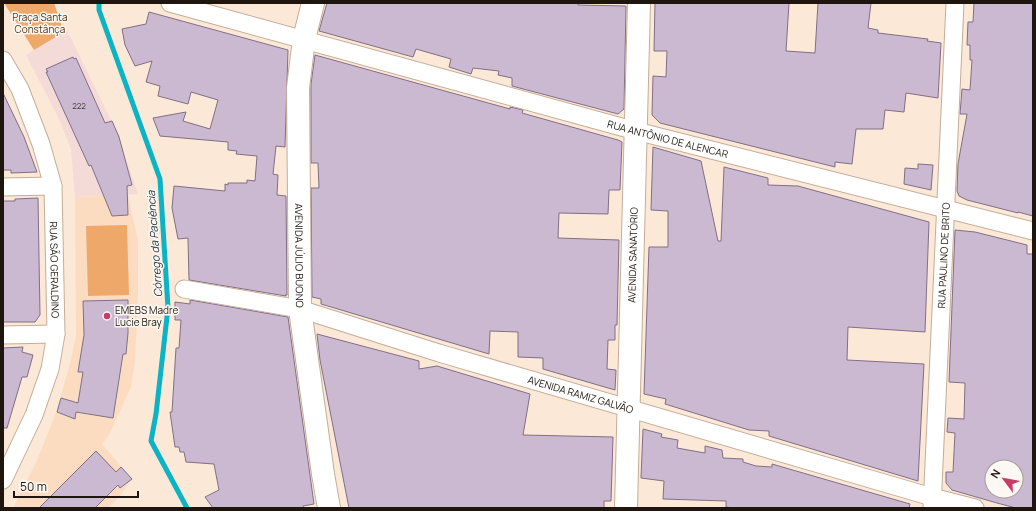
<svg xmlns="http://www.w3.org/2000/svg" width="1036" height="511" font-family="Manrope,sans-serif">
<style>
.built{fill:#fbdcc1}
.medical{fill:#f5dbd8}
.green{fill:#eea96a}
.lines{fill:none;stroke-linecap:round;stroke-linejoin:round}
.stream{stroke:#0ab4c5;stroke-width:5}
.building{fill:#cbb8d1;stroke:#806f86;fill-rule:evenodd}
.minor-casing{stroke:#c5ad98;stroke-width:19}
.tertiary-casing{stroke:#c5ad98;stroke-width:24}
.minor{stroke:#fff;stroke-width:17}
.tertiary{stroke:#fff;stroke-width:22}
.poi-dot{fill:#c83b69;stroke:#fdf8f3;stroke-width:1.5}
.labels{text-anchor:middle;dominant-baseline:central;stroke-width:3;stroke-linejoin:round;paint-order:stroke}
.number-label{font-size:8px;fill:#493e3f}
.park-label{font-size:10px;fill:#54361a;stroke:#fdf8f3}
.street-label{font-size:10px;fill:#1e160e;stroke:#fdf8f3}
.poi-label{font-size:10px;fill:#1e160e;stroke:#fdf8f3;text-anchor:start}
.water-label{font-size:11px;font-style:italic;fill:#193034;stroke:#fdf8f3}
</style>
<rect width="100%" height="100%" fill="#fce8d6"/>
<path class="built" d="M128 195 138 241V296L135 361 131 387 109 435 102 444 132 479 119 497 108 508H13L38 458 56 413 71 360 76 336 75 197Z"/>
<path class="medical" d="M67 30 117 133 138 194 75 197 71 149 59 119 26 55Z"/>
<path class="green" d="M4 3H54L61 23V34L34 50Z
M127 225 129 295 88 296 86 226Z"/>
<g class="lines">
<path class="stream" d="M99 3V10L160 179 168 308 156 414 151 441 187 508"/>
</g>
<path class="building" d="M327 3H578V5L626 6 624 109 618 114 512 86V78L498 75 499 71 473 68 471 74 449 67 451 59 416 49 413 57 319 31Z
M655 3H789L786 51 815 53 818 3H871L868 28 878 30V33L928 39 927 41 941 43 938 98 906 93 904 112 885 110 883 129H856L852 164 835 162V167L660 123 652 115 653 76 666 77 667 51H654Z
M974 3H1033V216L1018 212V213L967 200 959 196 957 191 958 164 967 114H960L962 89 970 90 972 60H970V45H967L968 22H973Z
M149 12 288 50 285 147 276 146 273 174 278 175 277 195 286 196 287 295H285L286 296 189 280 188 238 178 239 172 208 174 186 225 191V184L228 185V183H247V180L255 181 257 156 236 154 237 151 228 150V142L160 136 153 118 186 112 183 121 210 129 218 100 191 92 188 104 158 96 160 86 146 82 152 61 135 66 125 45 122 29 146 24Z
M315 55 510 109V107L523 110 522 113 618 140 622 142 620 190H609L608 214 559 213 558 238 619 240 617 325H615V340H608L607 369 616 370 615 390 543 369V358L518 357V332L490 331 489 354 321 304V299L312 297 311 188H319L318 163H311V84Z
M73 57 74 59 76 58 105 123 112 121 119 137 132 185 127 186 128 215 112 216 91 165 89 166 46 72H48L46 69Z
M3 93 24 137 37 172 11 173V170H3Z
M653 147 701 161 718 241H721L724 167 768 178V185L798 186 929 222 925 332 848 327 847 360 924 364 918 481 769 436V431L749 430 665 404 666 399 644 394 649 247H668V211L651 210Z
M918 164 933 165 931 190 904 184 905 168 918 169Z
M38 198 40 315 35 322H3V201H15V199Z
M955 230 975 232 1027 245V254H1033V508H1016L997 503 952 490 946 483V472H953L955 433 947 432 948 418 964 419 965 383 949 382ZM992 467H1016V491H992Z
M128 300V333L126 354H123L113 418 76 412 75 419 57 412 61 398 78 403 83 372H78L84 335 83 301Z
M190 300 288 317 314 504 303 506 304 508H213L205 497 219 490 214 464 186 462 184 452H180L179 447H175L170 412H172L176 348H179L181 320H175V302L190 304Z
M317 334 419 361V369L437 366 530 394 523 435 613 437 611 501H604V508H349L320 360Z
M23 347 22 352 33 355 27 377H22L7 428H3V348Z
M643 429 662 434 661 437 678 440 677 448 705 453V446L722 450 723 458 743 459V462L756 466 772 467V464L910 504 909 508H733L726 507V501L663 499 664 481 641 478Z
M96 451 116 472 121 467 132 479 120 488 118 485 95 508H39Z"/>
<g class="lines">
<defs>
<g id="minor">
<path id="s1" d="M170 3 636 131 1033 231"/>
<path id="s2" d="M3 60 20 89 41 144 53 186 56 334 50 369 34 415 3 480"/>
<path d="M3 187 53 186"/>
<path id="s3" d="M184 289 300 309 439 353 932 497 975 508"/>
<path d="M3 335 56 334"/>
<path id="s4" d="M932 508 955 3"/>
</g>
<g id="tertiary">
<path id="s5" d="M313 3 304 39 298 88 300 309 323 474 329 508"/>
<path id="s6" d="M626 508 639 3"/>
</g>
</defs>
<use href="#minor" class="minor-casing"/>
<use href="#tertiary" class="tertiary-casing"/>
<use href="#minor" class="minor"/>
<use href="#tertiary" class="tertiary"/>
</g>
<circle class="poi-dot" cx="107" cy="316" r="4"/>
<g class="labels">
<g class="number-label">
<text x="79" y="105">222</text>
</g>
<g class="park-label">
<text x="40" y="17">Praça Santa<tspan x="40" dy="12">Constânça</tspan></text>
</g>
<g class="street-label">
<text stroke="none"><textPath href="#s1" startOffset="516">RUA ANTÔNIO DE ALENCAR</textPath></text>
<text stroke="none"><textPath href="#s6" startOffset="253">AVENIDA SANATÓRIO</textPath></text>
<text stroke="none"><textPath href="#s4" startOffset="253">RUA PAULINO DE BRITO</textPath></text>
<text stroke="none"><textPath href="#s5" startOffset="254">AVENIDA JÚLIO BUONO</textPath></text>
<text stroke="none"><textPath href="#s2" startOffset="220">RUA SÃO GERALDINO</textPath></text>
<text stroke="none"><textPath href="#s3" startOffset="411">AVENIDA RAMIZ GALVÃO</textPath></text>
</g>
<g class="poi-label">
<text x="115" y="310">EMEBS Madre<tspan x="115" dy="12">Lucie Bray</tspan></text>
</g>
<g class="water-label">
<text transform="translate(154 244) rotate(-94)">Córrego da Paciência</text>
</g>
</g>
<rect width="1036" height="511" fill="none" stroke="#1e160e" stroke-width="8"/>
<g transform="translate(1004 479) rotate(302)"><circle r="19" fill="#fdf8f3" stroke="#a49e97"/>
<path d="M0-3L7 15L0 10L-7 15Z" fill="#c83b69"/>
<text y="-6" font-size="11" font-weight="bold" text-anchor="middle" fill="#1e160e">N</text>
</g>
<path d="M14 491v6h124v-6" fill="none" stroke="#1e160e" stroke-width="2"/>
<text x="20" y="491" font-size="12" fill="#1e160e" stroke="#fdf8f3" stroke-width="3" paint-order="stroke">50 m</text>
</svg>
